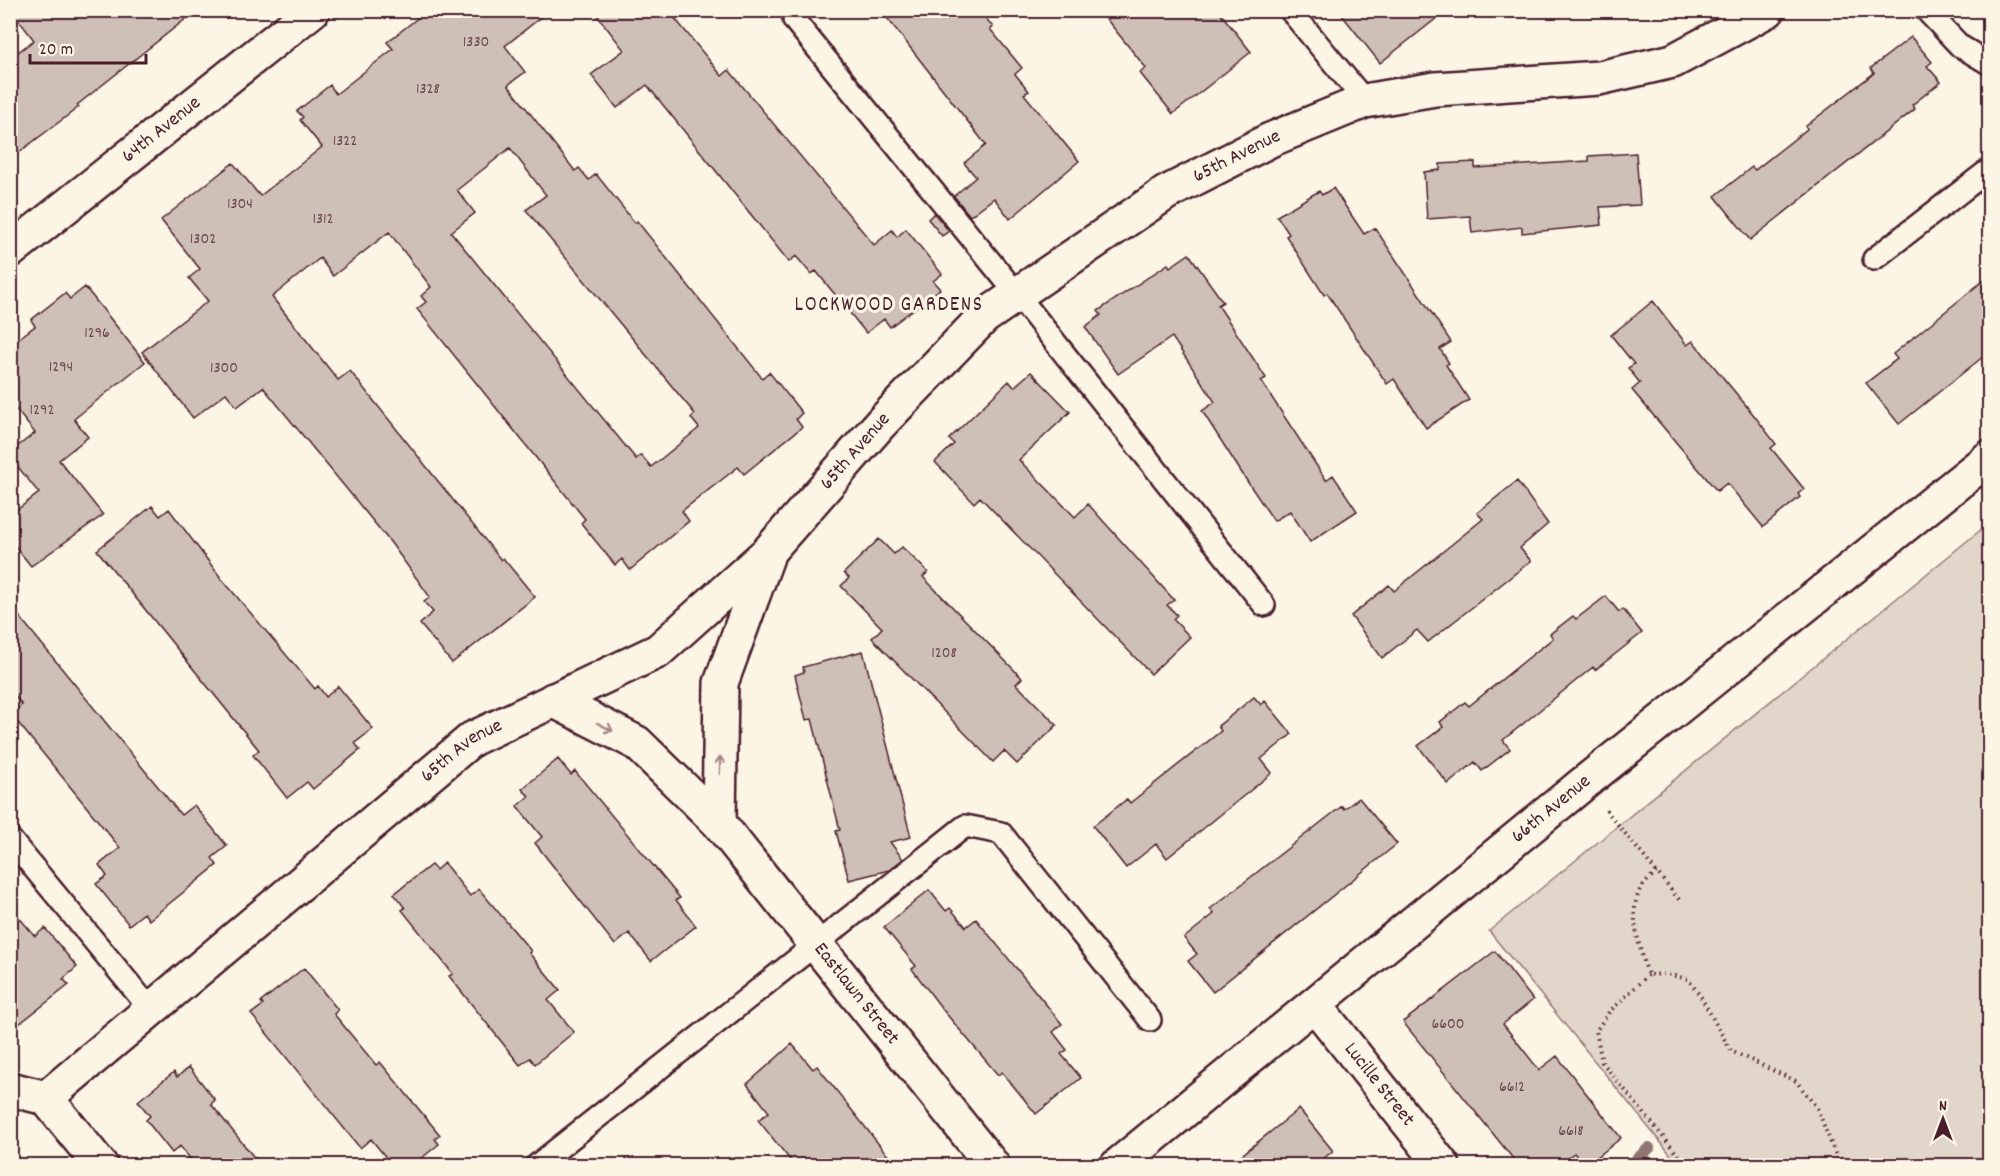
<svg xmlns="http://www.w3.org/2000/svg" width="2000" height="1176" font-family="Dekko,sans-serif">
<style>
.green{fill:#e2d5ca;stroke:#967a7a;stroke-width:1.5}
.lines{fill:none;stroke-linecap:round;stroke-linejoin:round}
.stream{stroke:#917474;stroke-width:12}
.building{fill:#cfc0b7;stroke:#4a1f2b;stroke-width:1.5;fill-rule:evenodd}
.service-casing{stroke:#4a1f2b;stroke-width:26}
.minor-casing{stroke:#4a1f2b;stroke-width:38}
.tertiary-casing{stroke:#4a1f2b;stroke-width:38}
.path{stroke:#4a1f2b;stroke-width:4;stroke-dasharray:1.5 4.5;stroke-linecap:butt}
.service{stroke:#fcf5e5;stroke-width:21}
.minor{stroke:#fcf5e5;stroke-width:33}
.tertiary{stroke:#fcf5e5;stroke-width:33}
.oneway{stroke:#a38a88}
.labels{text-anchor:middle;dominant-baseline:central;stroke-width:6;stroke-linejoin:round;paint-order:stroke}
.number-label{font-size:16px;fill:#6b474e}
.street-label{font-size:20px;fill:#4a1f2b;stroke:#fcf5e5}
.neighbourhood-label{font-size:21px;letter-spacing:1.5px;fill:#4a1f2b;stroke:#fcf5e5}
</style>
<rect width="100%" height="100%" fill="#fcf5e5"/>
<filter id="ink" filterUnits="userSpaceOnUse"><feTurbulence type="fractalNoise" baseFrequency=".0167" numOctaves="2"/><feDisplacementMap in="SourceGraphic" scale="12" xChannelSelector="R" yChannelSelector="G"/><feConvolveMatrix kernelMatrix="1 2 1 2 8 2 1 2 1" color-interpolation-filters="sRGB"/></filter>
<g filter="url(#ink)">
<path class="green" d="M1989 523V1165H1679L1489 931Z"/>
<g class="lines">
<path class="stream" d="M1630 1166 1649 1148"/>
</g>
<path class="building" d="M11 10H197L77 105 79 107 10 159V58L34 40Z
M428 10H550L505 46 525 72 508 85 575 171 579 168 589 180 596 174 635 223 637 221 762 378 769 372 802 413 796 419 802 427 744 474 738 467 682 511 689 521 630 570 622 559 615 565 581 523 585 519 417 309 426 302 421 296 431 287 389 232 333 276 320 258 272 297 338 380 350 371 501 560 503 558 535 597 452 663 420 624 433 612 424 602 430 597 391 543 263 387 237 407 226 393 193 418 142 352 208 301 189 278 200 269 161 220 233 163 260 196 322 147 300 120 303 117 297 111 330 85 336 94 393 49 387 42ZM510 148 546 195 526 210 695 414 691 418 699 428 651 467 641 455 636 459 451 232 475 213 457 190Z
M593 10H668L722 76 729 70 874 245 892 230 897 237 906 229 942 274 933 281 940 289 890 327 884 319 866 333 816 271 811 274 796 256 789 262 647 85 617 108 591 75 624 50Z
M881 10H979L993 27 990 29 1022 68 1015 74 1029 91 1024 94 1079 161 1010 219 994 198 970 216 954 196 976 177 964 163 986 145Z
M1099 10H1218L1251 52 1173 114 1140 73 1146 68Z
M1338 10H1447L1380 63Z
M1911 37 1932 62 1927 66 1941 82 1912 105 1915 109 1750 240 1715 196 1752 167 1755 170 1807 129 1806 126 1874 73 1871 68Z
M1636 153 1640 205 1600 207 1602 225 1522 233V227L1472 233 1470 216 1427 219 1424 172 1440 170V164L1475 162V168L1589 161V156Z
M1333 188 1364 234 1375 228 1451 342 1440 349 1449 363 1446 365 1469 400 1426 428 1394 379 1387 384 1327 293 1324 295 1286 236 1289 234 1277 216 1319 191 1322 195Z
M934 213 949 231 942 236 928 219Z
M1189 254 1223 302 1218 305 1266 378 1261 381 1326 480 1333 475 1357 511 1310 542 1290 511 1274 521 1247 481 1202 411 1215 402 1172 337 1118 374 1085 327 1101 315 1098 311 1168 264 1170 267Z
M1989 276V352L1899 424 1866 383 1897 359 1893 354Z
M85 287 145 362 74 419 88 437 59 460 103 515 31 566 10 540V515L39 493 10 457V452L35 433 10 402V345L35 326 31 320 65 293 70 299Z
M1653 301 1687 345 1693 341 1753 414 1776 444 1771 448 1804 489 1798 494 1800 497 1763 527 1727 483 1717 491 1632 390 1640 383 1628 368 1634 364 1611 335Z
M1031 372 1070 412 1019 460 1075 517 1088 504 1174 600 1167 605 1177 615 1173 619 1190 637 1151 674 980 497 974 503 935 462 954 444 949 439 1009 381 1014 387Z
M1517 481 1548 524 1520 548 1531 561 1428 642 1417 630 1382 658 1351 616 1389 585 1394 591 1483 519 1477 513Z
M152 506 160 516 169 509 221 578 315 689 318 686 326 697 338 686 373 729 355 743 360 750 313 789 307 782 287 798 253 755 259 750 97 550Z
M879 539 894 554 902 547 928 572 923 577 1022 678 1016 684 1057 725 1017 764 1004 751 993 762 872 638 882 628 841 586 849 578 844 573Z
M1606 596 1619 612 1623 609 1642 633 1595 670 1593 667 1503 740 1510 749 1482 771 1475 762 1448 784 1418 746 1443 727 1440 722 1465 702 1469 706 1553 638 1550 634 1573 616 1576 619Z
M10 605 181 815 194 805 227 846 212 858 217 865 149 920 144 913 129 925 96 884 107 876 99 865 120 848 11 714 22 705 10 691Z
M863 651 911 837 890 842 903 859 889 870 849 880 836 831 840 830 812 719 806 720 795 675 804 672 803 667Z
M1254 697 1261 705 1265 701 1292 734 1261 759 1272 773 1167 858 1156 844 1126 868 1093 826 1127 799 1130 803 1221 731 1218 726Z
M558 759 571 775 575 771 680 898 676 900 696 926 651 961 629 933 615 945 535 843 542 837 517 806 529 796 522 789Z
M1359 798 1397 844 1213 992 1188 961 1197 954 1184 938 1214 914 1210 909 1342 806 1344 809Z
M444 863 470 896 479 889 531 951 529 953 560 990 548 1000 574 1032 535 1064 530 1058 520 1065 449 976 453 974 402 910 405 908 394 894 431 865 436 870Z
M929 890 946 911 950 908 966 927 976 919 1062 1024 1053 1032 1067 1050 1061 1054 1081 1078 1036 1114 1002 1072 998 1075 943 1010 912 969 916 966 884 927Z
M10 907 35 936 45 928 77 967 63 979 69 985 10 1031Z
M1495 951 1533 1000 1503 1024 1539 1070 1557 1056 1621 1138 1586 1166 1574 1153 1558 1166H1519L1403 1022Z
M304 968 338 1010 334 1014 376 1065 380 1062 440 1135 435 1139 439 1144 412 1166H393L371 1139 360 1148 251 1014 263 1005 261 1002Z
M792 1044 813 1069 817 1066 896 1166H795L758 1120 769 1112 747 1084Z
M189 1067 215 1100 211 1104 261 1166H196L180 1146 172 1153 146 1120 150 1116 138 1101 174 1072 177 1077Z
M1299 1109 1333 1151 1314 1166H1228Z"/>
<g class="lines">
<defs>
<path id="service" d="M1290 10 1365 101
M1926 10 1960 46 1990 64
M794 20 1016 293 1264 605
M1874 259 1990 169
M10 839 151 1010
M536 1166 965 826 1001 833 1150 1020"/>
<g id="minor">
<path id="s1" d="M10 251 313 10"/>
<path id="s2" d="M553 700 637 743 719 823 993 1166"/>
<path d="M719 823 721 683 767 557"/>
<path id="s3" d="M1315 1005 1443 1166"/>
<path d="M10 1089 46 1098 101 1166"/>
<path id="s4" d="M46 1098 472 739 658 651 768 552 881 423 984 317 1166 193 1270 140 1365 101 1435 89 1599 78 1673 61 1768 10"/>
</g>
<g id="tertiary">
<path id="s5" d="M1117 1166 1584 783 1990 457"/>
</g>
</defs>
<use href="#service" class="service-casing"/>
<use href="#minor" class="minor-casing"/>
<use href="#tertiary" class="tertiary-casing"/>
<path class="path" d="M1606 810 1681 902
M1656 872C1651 877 1644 884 1640 890 1627 915 1641 950 1648 975L1667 974 1688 979 1701 997 1731 1051 1796 1081 1817 1108 1840 1166
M1648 975 1609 1012 1596 1031 1602 1062 1687 1166"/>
<use href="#service" class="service"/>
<use href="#minor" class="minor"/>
<use href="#tertiary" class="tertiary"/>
</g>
<defs><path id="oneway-shaft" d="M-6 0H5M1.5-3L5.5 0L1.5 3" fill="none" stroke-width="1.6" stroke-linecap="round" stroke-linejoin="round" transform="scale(1.5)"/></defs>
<g class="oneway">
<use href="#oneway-shaft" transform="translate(605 727) rotate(27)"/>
<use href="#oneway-shaft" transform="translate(720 765) rotate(-89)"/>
</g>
</g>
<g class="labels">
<g class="number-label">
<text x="476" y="42">1330</text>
<text x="428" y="89">1328</text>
<text x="345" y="141">1322</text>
<text x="240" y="204">1304</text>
<text x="323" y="219">1312</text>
<text x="203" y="239">1302</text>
<text x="97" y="333">1296</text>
<text x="61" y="367">1294</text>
<text x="224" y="368">1300</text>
<text x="42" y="410">1292</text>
<text x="944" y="653">1208</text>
<text x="1448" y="1024">6600</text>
<text x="1512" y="1087">6612</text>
<text x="1571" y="1131">6618</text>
</g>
<g class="street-label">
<text stroke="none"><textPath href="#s1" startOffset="194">64th Avenue</textPath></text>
<text stroke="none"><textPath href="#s4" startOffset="1530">65th Avenue</textPath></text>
<text stroke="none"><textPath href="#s4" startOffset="1044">65th Avenue</textPath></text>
<text stroke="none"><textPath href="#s4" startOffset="542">65th Avenue</textPath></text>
<text stroke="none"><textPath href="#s5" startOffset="562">66th Avenue</textPath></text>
<text stroke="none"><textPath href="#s2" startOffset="428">Eastlawn Street</textPath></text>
<text stroke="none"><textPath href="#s3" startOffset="102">Lucille Street</textPath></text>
</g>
<g class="neighbourhood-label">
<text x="889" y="306">LOCKWOOD GARDENS</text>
</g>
</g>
<rect width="2000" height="1176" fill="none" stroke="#fcf5e5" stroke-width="36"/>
<rect x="18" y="18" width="1964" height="1140" fill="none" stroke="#4a1f2b" stroke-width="2" filter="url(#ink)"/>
<g transform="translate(1943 1119)" stroke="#fcf5e5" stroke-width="4.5" paint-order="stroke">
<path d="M0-4.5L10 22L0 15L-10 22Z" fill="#4a1f2b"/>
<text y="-9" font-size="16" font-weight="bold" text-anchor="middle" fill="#4a1f2b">N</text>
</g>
<path d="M30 54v9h116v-9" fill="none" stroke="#4a1f2b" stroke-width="3"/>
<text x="39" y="54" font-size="18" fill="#4a1f2b" stroke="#fcf5e5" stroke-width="4.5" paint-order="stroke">20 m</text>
</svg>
